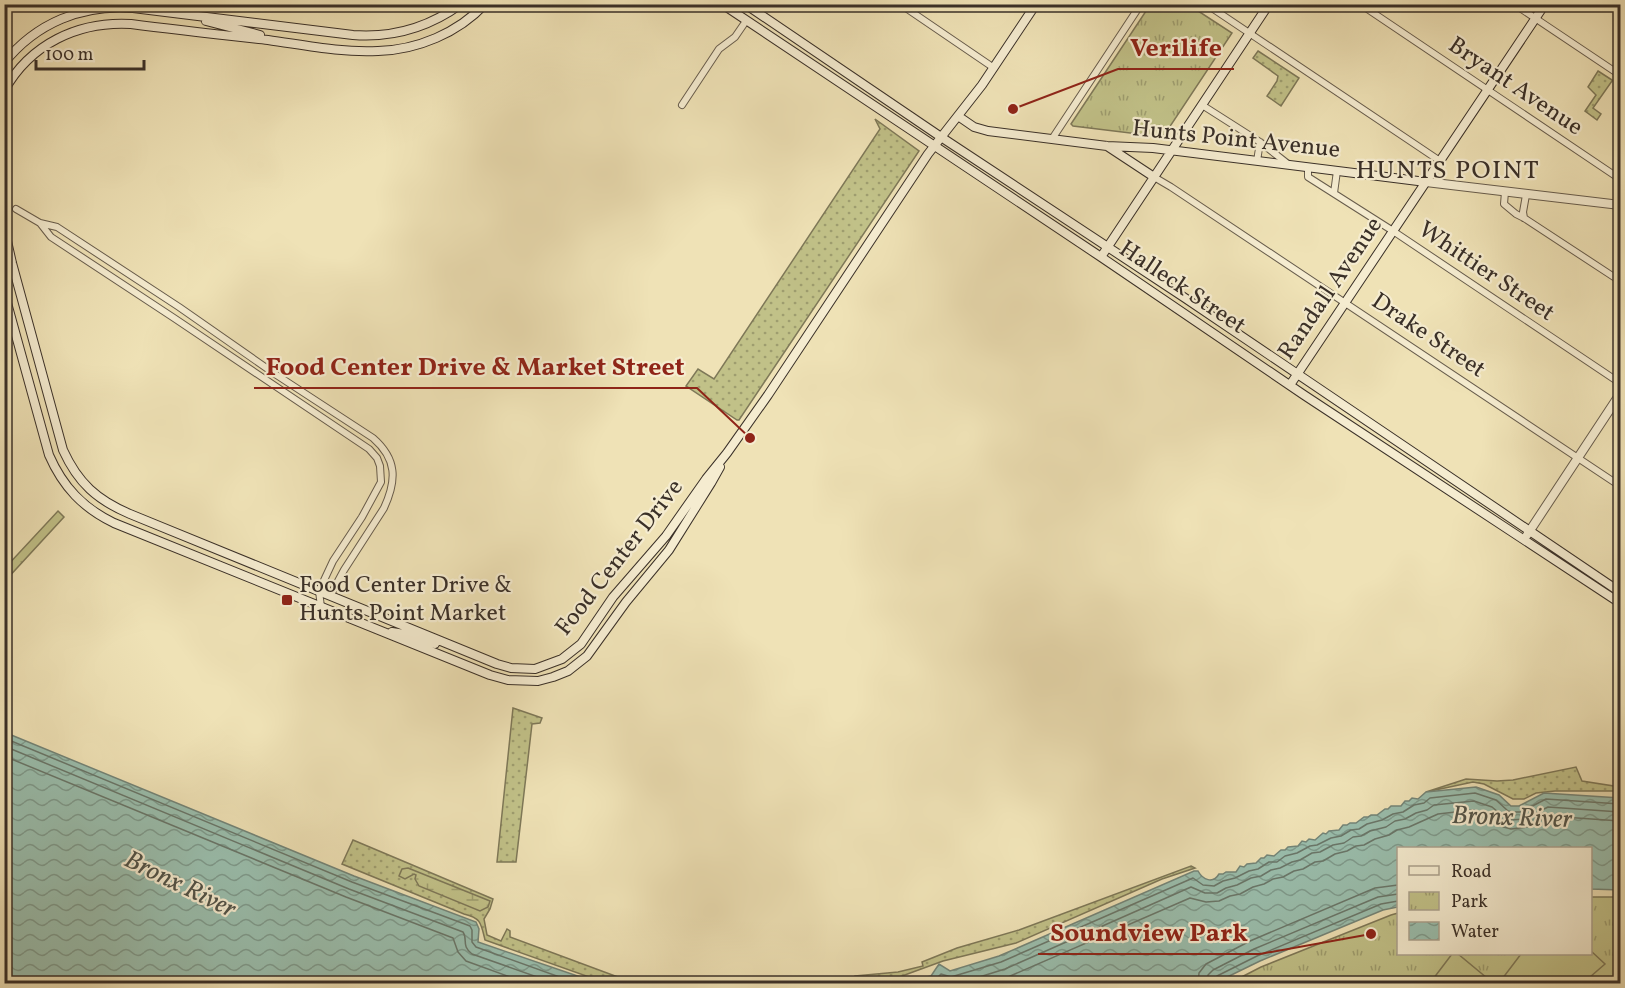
<svg xmlns="http://www.w3.org/2000/svg" width="1625" height="988" font-family="Vollkorn,serif">
<style>
.grass{fill:url(#grass-dots);stroke:#7e7858;stroke-width:1.5}
.wetland{fill:url(#wetland-marsh);stroke:#7e7858;stroke-width:1.5}
.park{fill:url(#park-tufts);stroke:#7e7858;stroke-width:1.5}
.pitch{fill:#c1c188;stroke:#7e7858;stroke-width:1.5}
.water{fill:url(#water-waves);stroke:#748578;stroke-width:1.5}
.lines{fill:none;stroke-linecap:round;stroke-linejoin:round}
.shore{stroke:#6a776a;stroke-width:1.5}
.minor-casing{stroke:#675c4c;stroke-width:8}
.tertiary-casing{stroke:#675c4c;stroke-width:10}
.secondary-casing{stroke:#3a3028;stroke-width:10}
.minor{stroke:#f5ecd0;stroke-width:6}
.tertiary{stroke:#f5ecd0;stroke-width:8}
.secondary{stroke:#f5ecd0;stroke-width:8}
.poi-dot{fill:#8f2418;stroke:#f5ecd0;stroke-width:2}
.labels{text-anchor:middle;dominant-baseline:central;stroke-width:4.5;stroke-linejoin:round;paint-order:stroke}
.street-label{font-size:24px;fill:#3a3028;stroke:#f5ecd0}
.poi-label{font-size:24px;fill:#3a3028;stroke:#f5ecd0;text-anchor:start}
.neighbourhood-label{font-size:26px;letter-spacing:1.5px;fill:#3a3028;stroke:#f5ecd0}
.water-label{font-size:26px;font-style:italic;fill:#525449;stroke:#f5ecd0}
.leader{fill:none;stroke:#8f2418;stroke-width:2}
.callout-dot{fill:#8f2418;stroke:#f5ecd0;stroke-width:2}
.callout-label{font-size:26px;text-anchor:middle;font-weight:bold;fill:#8f2418;stroke:#f5ecd0;stroke-width:4.5;stroke-linejoin:round;paint-order:stroke}
</style>
<defs>
<pattern id="grass-dots" width="8" height="8" patternUnits="userSpaceOnUse" patternTransform="scale(1.5)"><rect width="8" height="8" fill="#c1c188"/><path d="M2 2h.1M6 6h.1" fill="none" stroke="#9e9d6f" stroke-width="1.8" stroke-linecap="round"/></pattern>
<pattern id="wetland-marsh" width="20" height="14" patternUnits="userSpaceOnUse" patternTransform="scale(1.5)"><rect width="20" height="14" fill="#c1c188"/><path d="M1 5h8M5 5V1M11 12h8M15 12V8" fill="none" stroke="#9e9d6f"/></pattern>
<pattern id="park-tufts" width="24" height="20" patternUnits="userSpaceOnUse" patternTransform="scale(1.5)"><rect width="24" height="20" fill="#c1c188"/><path d="M3 7l-1-3M5 7V3M7 7l1-3M15 17l-1-3M17 17v-4M19 17l1-3" fill="none" stroke="#9e9d6f"/></pattern>
<pattern id="water-waves" width="16" height="10" patternUnits="userSpaceOnUse" patternTransform="scale(1.5)"><rect width="16" height="10" fill="#9abead"/><path d="M0 5q4-4 8 0t8 0" fill="none" stroke="#7f9b8d"/></pattern>
</defs>
<rect width="100%" height="100%" fill="#efe2b6"/>
<filter id="stains"><feTurbulence type="fractalNoise" baseFrequency=".00333" numOctaves="4"/><feColorMatrix values="0 0 0 0 .2 0 0 0 0 .09 0 0 0 0 .02 0 0 0 .5 -.17"/></filter>
<radialGradient id="worn" r=".72"><stop offset=".6" stop-color="#630" stop-opacity="0"/><stop offset="1" stop-color="#630" stop-opacity=".3"/></radialGradient>
<path class="grass" d="M1258 51 1299 78 1281 106 1267 96 1277 81 1278 76 1253 58Z
M1598 71 1612 80V81L1593 108 1601 114 1597 120 1585 111 1596 95 1588 87Z
M875 119 919 151 739 420H737L686 386 698 369 714 379 880 129Z
M513 708 542 718 540 723 532 724 516 862H497Z
M1576 767 1582 781 1620 787V791H1555L1536 793 1524 799H1513L1484 784 1473 782 1426 792 1466 779 1497 781 1513 780Z
M353 840 493 899 490 909 484 919 487 935 501 941 507 929 510 931V937L634 983H606L485 940C481 923 481 918 464 914L342 864Z
M1191 866 1195 868 1162 879 1016 943 943 961 883 983H845L855 976 898 972 923 966 922 962 957 948 1019 930Z"/>
<path class="wetland" d="M408 868 490 901 488 907 480 911 419 886 415 879 416 875 414 874 405 879 399 876 402 869Z"/>
<path class="park" d="M1150 5H1189L1232 33 1163 137 1073 126 1071 124Z
M58 511 64 517 5 581V568Z
M1591 897H1620V983L1228 984 1261 967 1391 915 1398 913V954H1590Z"/>
<path class="pitch" d="M1591 951 1605 964 1583 983H1499L1521 954H1590Z
M1452 954H1458L1493 983H1430Z"/>
<path class="water" d="M4 732 354 876 476 922 479 929 478 942 598 983H5Z
M1476 787 1499 795 1511 806H1519L1544 793 1620 798V890L1591 889 1590 848H1398V907L1383 910 1260 961 1215 983H899L931 976 939 964 950 971 999 956 1194 871H1198C1203 880 1213 884 1219 874H1223L1226 872H1236L1240 866 1244 867 1247 864 1256 863 1261 858H1264L1267 855 1274 856 1281 850H1285L1288 847 1298 846 1302 841 1306 842 1309 839 1315 840 1323 833 1326 834 1329 831 1339 830 1343 825H1347L1350 823H1356L1364 817H1368L1371 815H1377L1385 809H1388L1391 806H1401L1405 801H1409L1412 798 1418 799 1426 792Z"/>
<g class="lines">
<path class="shore" d="M4 738 352 882 470 926 472 930V942L476 947 579 984
M4 746 349 889 463 932C468 939 461 946 472 954L557 984
M4 756 346 897 453 938 458 952 466 961 529 984
M924 984 934 981 941 974 951 977 1001 962 1193 878 1203 885 1214 886 1223 881 1235 878 1249 871 1258 869 1269 862H1277L1285 856 1297 853 1310 846 1317 845 1331 838 1341 836 1351 830 1359 829 1367 824 1382 820 1393 814 1403 812 1414 805 1424 803 1430 798 1475 793 1496 800 1508 811 1512 812H1521L1546 799 1620 804
M957 984 1005 969 1191 887 1205 893H1217L1226 888 1237 885 1251 878 1261 876 1271 870 1280 868 1292 862 1300 860 1312 853 1320 852 1333 845 1344 843 1353 837 1361 836 1370 831 1386 827 1395 821 1405 819 1416 813 1427 810 1434 805 1474 801 1492 807 1504 817 1511 820 1524 819 1548 807 1620 812
M988 984 1008 977 1190 898 1206 902 1219 901 1230 896 1240 894 1253 887 1264 884 1273 879 1283 877 1294 871 1303 869 1315 862 1323 861 1335 854 1347 851 1356 846 1364 845 1375 839 1389 835 1397 830 1409 827 1438 814 1473 810 1487 815 1500 826 1511 829 1527 827 1549 816 1620 821
M1198 984 1199 973 1206 964 1250 941 1375 888 1398 885
M1207 984 1208 975 1213 970 1254 949 1378 897 1398 894
M1214 984 1215 979 1217 976 1257 956 1381 904 1398 901"/>
<defs>
<path id="minor" d="M900 4 994 68
M1206 4 1440 161
M1360 4 1620 179
M1514 4 1620 75
M682 105 719 49 735 37 746 21
M1202 105 1260 142 1288 164
M1052 139 1141 4
M1257 161 1260 142
M1308 168V177L1393 231 1620 383
M1154 177 1171 187 1620 486
M1505 192 1504 204 1516 214 1524 218 1620 281
M1334 193 1337 171
M16 209 40 223
M1524 218 1523 212 1526 195
M321 607 319 591 333 561 362 517 381 482 380 466 377 458 369 449 174 318 51 237 40 223 57 227 179 307 275 374 373 438C397 459 397 480 384 508L344 570 330 596"/>
<path id="tertiary" d="M1426 182 1620 205
M1527 535 1620 394"/>
<path id="secondary" d="M722 4 1101 257 1304 395 1620 603
M745 4 941 137 1185 298 1620 592
M206 21 260 35
M4 63C36 23 82 4 133 8L353 35C393 38 428 28 461 4
M4 91C30 44 78 21 131 24 177 30 223 35 268 40 304 45 342 53 378 51 417 50 458 33 485 4
M958 116 974 127 988 131 1107 146 1153 148 1426 182
M1107 146 1154 177
M4 228 12 263 63 450C78 483 97 500 130 514L497 664 511 668 535 669 562 659 581 644 613 597 666 536 706 479 727 453 768 395 928 154 982 85 1036 4
M1101 257 1269 4
M4 292 49 455C63 487 83 508 114 523L490 675 508 680 538 681 553 677 568 671 587 656 626 602 669 550 711 483 720 467
M1290 385 1545 4
M392 632 404 634 435 644"/>
</defs>
<use href="#minor" class="minor-casing"/>
<use href="#tertiary" class="tertiary-casing"/>
<use href="#secondary" class="secondary-casing"/>
<use href="#minor" class="minor"/>
<use href="#tertiary" class="tertiary"/>
<use href="#secondary" class="secondary"/>
</g>
<rect class="poi-dot" x="281" y="594" width="12" height="12" rx="3"/>
<g class="labels">
<g class="street-label">
<text transform="translate(1515 87) rotate(34)">Bryant Avenue</text>
<text transform="translate(1236 140) rotate(6)">Hunts Point Avenue</text>
<text transform="translate(1486 272) rotate(34)">Whittier Street</text>
<text transform="translate(1182 288) rotate(34)">Halleck Street</text>
<text transform="translate(1331 289) rotate(-56)">Randall Avenue</text>
<text transform="translate(1428 336) rotate(34)">Drake Street</text>
<text transform="translate(620 558) rotate(-52)">Food Center Drive</text>
</g>
<g class="poi-label">
<text x="299" y="586">Food Center Drive &amp;<tspan x="299" dy="28">Hunts Point Market</tspan></text>
</g>
<g class="neighbourhood-label">
<text x="1448" y="171">HUNTS POINT</text>
</g>
<g class="water-label">
<text transform="translate(1512 818) rotate(2)">Bronx River</text>
<text transform="translate(180 885) rotate(26)">Bronx River</text>
</g>
</g>
<path class="leader" d="M1013 109L1118 69H1234M750 438L697 388H254M1371 934L1260 954H1038"/>
<g class="callout-dot">
<circle cx="1013" cy="109" r="6"/>
<circle cx="750" cy="438" r="6"/>
<circle cx="1371" cy="934" r="6"/>
</g>
<g class="callout-label">
<text x="1176" y="56">Verilife</text>
<text x="475" y="375">Food Center Drive &amp; Market Street</text>
<text x="1149" y="941">Soundview Park</text>
</g>
<rect width="1625" height="988" fill="none" stroke="#efe2b6" stroke-width="24"/>
<rect x="6" y="6" width="1613" height="976" fill="none" stroke="#3a3028" stroke-width="3"/>
<rect x="12" y="12" width="1601" height="964" fill="none" stroke="#3a3028" stroke-width="1.5"/>
<rect x="1397" y="847" width="195" height="108" fill="#f5ecd0" stroke="#aaa18d" stroke-width="1.5"/>
<rect x="1409" y="866" width="30" height="9" fill="#f5ecd0" stroke="#aaa18d" stroke-width="1.5"/>
<text x="1451" y="877" font-size="18" fill="#3a3028">Road</text>
<rect x="1409" y="892" width="30" height="18" fill="url(#park-tufts)" stroke="#aaa18d" stroke-width="1.5"/>
<text x="1451" y="907" font-size="18" fill="#3a3028">Park</text>
<rect x="1409" y="922" width="30" height="18" fill="url(#water-waves)" stroke="#aaa18d" stroke-width="1.5"/>
<text x="1451" y="937" font-size="18" fill="#3a3028">Water</text>
<path d="M36 60v9h108v-9" fill="none" stroke="#3a3028" stroke-width="3"/>
<text x="45" y="60" font-size="18" fill="#3a3028" stroke="#f5ecd0" stroke-width="4.5" paint-order="stroke">100 m</text>
<rect width="100%" height="100%" filter="url(#stains)"/>
<rect width="100%" height="100%" fill="url(#worn)"/>
</svg>
